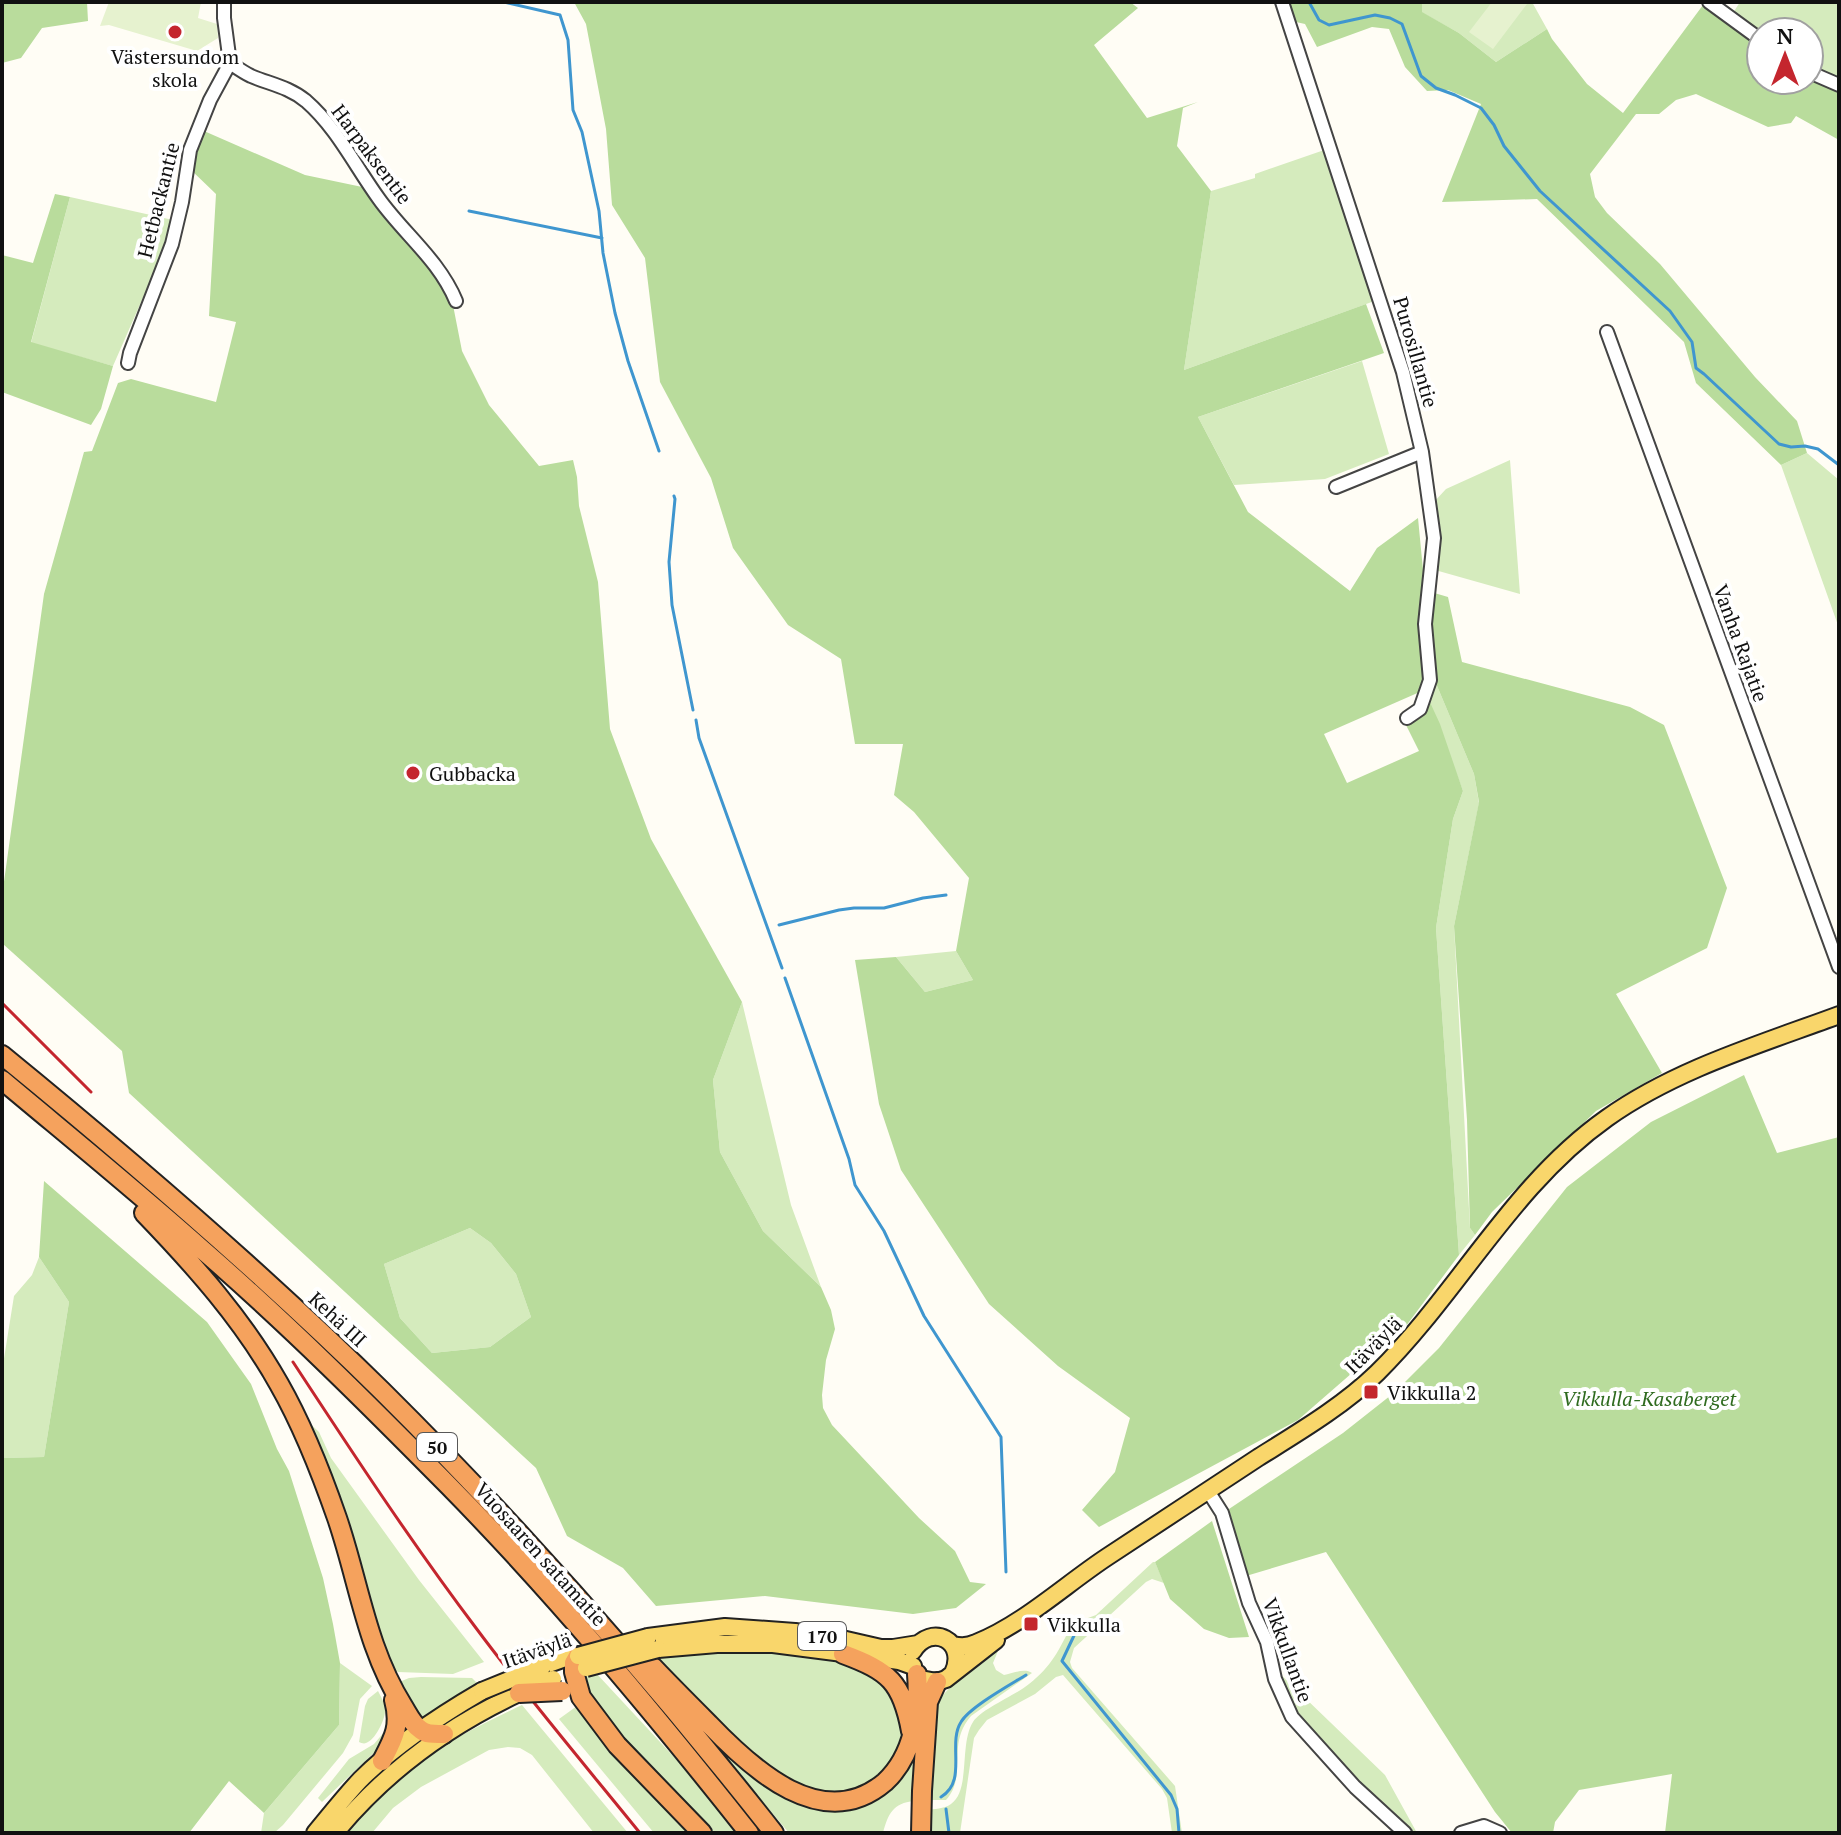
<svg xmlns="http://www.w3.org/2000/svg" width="1841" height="1835" font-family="'PT Serif',serif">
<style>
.green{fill:#d5ebbd}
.forest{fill:#b9dc9c;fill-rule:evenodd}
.pitch{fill:#e6f2cf}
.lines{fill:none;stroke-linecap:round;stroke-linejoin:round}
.stream{stroke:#3f96cf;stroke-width:3}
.minor-casing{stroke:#444;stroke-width:16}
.major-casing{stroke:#222;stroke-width:20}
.highway-casing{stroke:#222;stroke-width:22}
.minor{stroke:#fff;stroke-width:12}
.major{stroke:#f9d66b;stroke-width:16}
.highway{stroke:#f5a25d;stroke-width:18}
.rail{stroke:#c4262e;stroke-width:3}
.major-bridge-casing{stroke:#222;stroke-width:20;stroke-linecap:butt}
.highway-bridge-casing{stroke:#222;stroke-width:22;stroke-linecap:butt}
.major-bridge{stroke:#f9d66b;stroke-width:16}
.highway-bridge{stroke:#f5a25d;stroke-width:18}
.poi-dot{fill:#c4262e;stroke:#fff;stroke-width:3}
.labels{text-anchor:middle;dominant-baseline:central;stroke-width:8;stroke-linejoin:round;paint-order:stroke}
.shield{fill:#fff;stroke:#585858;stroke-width:2}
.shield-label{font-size:18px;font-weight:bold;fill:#111}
.poi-label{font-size:20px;fill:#111;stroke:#fff;text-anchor:start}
.street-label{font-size:20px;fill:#111;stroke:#fff}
.park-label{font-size:20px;font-style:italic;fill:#2f6b1f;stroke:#fff}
</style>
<rect width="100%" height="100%" fill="#fffdf5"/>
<path class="green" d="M1422 2H1532L1547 29 1496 62 1459 33 1421 12Z
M1740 2H1839V79L1809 65V32L1761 33 1733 13Z
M1330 148 1380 299 1184 370 1211 191 1255 178V174Z
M70 197 173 220 167 243 113 366 31 343Z
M1362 361 1389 454 1325 479 1234 485 1198 417Z
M1807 453 1839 480V628L1781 465Z
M1510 460 1520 594 1435 570 1434 502 1446 489Z
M1435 681 1474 774 1479 803 1454 926 1470 1228 1475 1235 1459 1255 1436 928 1453 819 1463 791 1428 698Z
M956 951 973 980 925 992 896 957Z
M742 1002 791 1205 821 1287 763 1231 720 1152 713 1080Z
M470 1228 491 1243 516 1274 531 1317 490 1347 432 1353 400 1318 384 1264Z
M39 1257 69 1302 44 1457 2 1458V1371L14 1296 32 1275Z
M301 1415 319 1432 331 1458 419 1580 484 1662 453 1674 398 1672 390 1667Z
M1153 1562H1155L1164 1583 1152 1579 1146 1582 1074 1648 1070 1662 1072 1668 1175 1786 1182 1833H1172L1167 1798 1162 1789 1063 1675 1056 1677 1035 1694 987 1720 979 1730 974 1738 960 1833H927V1810C934 1809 944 1809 951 1804 971 1790 959 1744 973 1722 981 1709 1016 1695 1029 1684 1052 1666 1059 1650 1072 1624L1096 1615Z
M737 1651 761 1652 844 1662 887 1683C892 1695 901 1711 902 1725 904 1754 884 1771 866 1790L812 1796 753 1758 655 1659 680 1654Z
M998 1651 993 1663 996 1670 1004 1675C1013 1673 1025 1668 1032 1673L971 1716C946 1744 968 1776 946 1800H928L934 1708C945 1687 978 1663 998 1651Z
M340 1663 372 1686 360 1699 353 1735 343 1753 283 1825 274 1833H261L264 1813 339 1725Z
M1276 1670 1385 1775 1417 1833H1413L1406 1827 1358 1781 1295 1715Z
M596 1673 713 1799 739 1833H710L637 1756 598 1709 580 1676Z
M421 1677 472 1678 480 1686 422 1721 397 1683 409 1678Z
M378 1691C381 1697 385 1703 385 1710 386 1718 375 1741 366 1743 364 1744 361 1743 359 1742L365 1706 368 1699Z
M522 1705 628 1833H594L532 1755 520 1748 508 1747 489 1750 421 1787 393 1808 372 1833H346C369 1807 393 1779 423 1759 453 1738 488 1721 522 1705Z
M577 1706 692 1833H654L559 1719Z
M392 1714 385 1737 380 1747 322 1802 318 1798 349 1759 374 1744 385 1731Z
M918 1730 914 1801C893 1803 888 1814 883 1833H789L706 1734C731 1755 766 1790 796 1802 841 1820 890 1807 912 1760 916 1751 916 1740 918 1730Z"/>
<path class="forest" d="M2 2H87L88 21 42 28 21 58 2 63Z
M574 2H1130L1138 8 1094 45 1147 118 1198 102 1183 108 1177 146 1211 191 1184 370 1366 304 1384 353 1198 417 1248 512 1350 591 1377 548 1418 518 1423 570 1421 623 1426 679 1422 691 1324 734 1347 783 1419 751 1406 725 1422 713 1428 698 1440 724 1463 791 1453 819 1436 928 1459 1255 1406 1326 1298 1420 1099 1527 1082 1510 1115 1472 1130 1418 1058 1366 989 1304 901 1170 879 1104 855 960 896 957 925 992 973 980 956 951 969 878 914 812 894 795 903 744H855L841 659 788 625 733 548 711 478 660 382 645 258 612 205 606 129 586 24Z
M1287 2H1422V12L1459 33 1496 62 1547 29 1552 39 1587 84 1623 113 1703 5 1761 48V80H1809V78L1839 91V140L1796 116 1791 123 1768 127 1696 94 1676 100 1659 114H1636L1590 174 1595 197 1607 213 1660 264 1755 377 1797 421 1807 453 1781 465 1696 383 1684 342 1537 199 1442 202 1481 104 1448 90 1427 91 1405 67 1389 29 1372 27 1317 47 1305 24 1296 22Z
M204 131 305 175 367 188 441 278 452 300 462 351 489 405 539 466 573 460 577 477 579 506 598 582 610 729 651 839 742 1002 713 1080 720 1152 763 1231 821 1287 831 1310 835 1329 826 1360 822 1395 823 1408 832 1425 919 1518 955 1551 970 1582 986 1584 956 1608 913 1614 765 1596 656 1606 623 1568 567 1536 536 1468 129 1093 122 1051 3 944 2 896 44 594 84 452 92 451 118 383 131 379 216 402 236 322 209 316 216 194 190 169ZM470 1228 491 1243 516 1274 531 1317 490 1347 432 1353 400 1318 384 1264Z
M55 194 70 197 31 342 113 366 101 409 91 425 2 392V255L33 263Z
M1431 592 1448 597 1462 662 1630 707 1664 725 1727 888 1707 948 1616 994 1662 1073 1596 1111 1492 1212 1475 1235 1470 1228 1467 1120 1454 926 1479 802 1474 774 1435 681Z
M1744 1075 1777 1153 1839 1137V1833H1665L1672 1774 1579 1790 1555 1822 1553 1833H1512L1495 1812 1326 1552 1246 1576 1229 1509 1343 1433 1395 1392 1439 1348 1567 1187 1651 1122Z
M44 1181 207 1322 251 1384 277 1449 289 1471 323 1578 333 1624 340 1663 339 1725 264 1813 229 1781 189 1833H2V1458L44 1457 69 1302 39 1257Z
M1212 1521 1249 1637 1229 1638 1204 1629 1170 1599 1155 1562Z"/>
<path class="pitch" d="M109 2H201L198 18 217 24 218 38 197 51 109 25 100 26Z
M1492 2H1524L1527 4 1493 49 1469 32Z"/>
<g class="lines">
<path class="stream" d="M504 2 560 15 568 40 573 110 582 132 599 211 603 253 615 313 628 361 659 451
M1309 2 1319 20 1329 25 1375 15 1390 18 1402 24 1421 76 1436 88 1455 95 1481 108 1494 125 1504 146 1540 191 1670 311 1692 342 1696 368 1704 374 1779 444 1791 447 1805 446 1818 449 1839 465
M469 211 602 238
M674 496 675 499 669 562 672 605 693 710
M696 720 699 738 782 968
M779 925 839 910 854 908H884L923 898 946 895
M785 978 849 1159 855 1185 884 1231 924 1316 1001 1437 1006 1572
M1079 1625 1062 1661 1171 1795 1177 1809 1179 1833
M941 1797C968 1781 947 1744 961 1722 970 1707 1010 1685 1026 1675
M946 1809 949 1833"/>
<defs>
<path id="minor" d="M1282 2 1403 372 1422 452 1434 538 1425 624 1430 680 1420 709 1407 718
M1709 2 1761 40
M230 63C236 67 243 72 251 76 270 84 289 87 306 101 337 128 355 166 379 199 404 234 439 260 456 301
M1809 72 1839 85
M1607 332 1839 967
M128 363 130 353 172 244 182 202 190 150 210 100 230 63 224 18V2
M1336 487 1422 452
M1208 1491 1222 1513 1249 1603 1267 1642 1275 1679 1292 1717 1355 1787 1405 1833
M1461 1833 1484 1826 1500 1833"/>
<path id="major" d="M648 1637 725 1627 795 1632 833 1637 881 1648H893L918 1644
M953 1645C961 1647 968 1647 976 1643 1022 1625 1066 1584 1107 1557 1158 1524 1208 1490 1259 1457 1299 1432 1343 1406 1377 1373 1459 1292 1512 1185 1607 1118 1676 1069 1761 1044 1839 1015
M658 1649 717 1644H773L866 1656 899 1661 913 1666
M913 1651C931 1622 968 1641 953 1673
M543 1666 568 1657 578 1656
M926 1680 937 1682 946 1679 996 1640
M315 1833C330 1815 344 1797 360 1780 395 1745 439 1716 482 1691
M335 1833C385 1772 448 1726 519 1693"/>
<path id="highway" d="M2 1055C133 1162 261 1272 382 1391 522 1530 652 1678 774 1833
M2 1080C70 1137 139 1193 205 1252 290 1326 370 1406 449 1486 556 1595 654 1713 749 1833
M144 1213C195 1266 243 1320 279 1384 303 1426 321 1472 337 1518 359 1582 366 1647 403 1706 408 1714 413 1725 421 1730 427 1735 437 1734 444 1734
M843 1654C889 1671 902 1682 911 1731
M578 1656 574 1663V1672L581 1697 617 1745 702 1833
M653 1667C671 1686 690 1705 709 1724 752 1769 823 1835 885 1782 914 1755 920 1712 917 1674
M382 1761C394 1738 401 1726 394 1700
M921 1833 922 1791 928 1702 937 1682"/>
</defs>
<use href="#minor" class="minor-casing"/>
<use href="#major" class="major-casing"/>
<use href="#highway" class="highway-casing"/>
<use href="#minor" class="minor"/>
<use href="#major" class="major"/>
<use href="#highway" class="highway"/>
<path class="rail" d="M2 1003 91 1092
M293 1362C352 1452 411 1542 476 1628 528 1698 585 1765 640 1833"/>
<defs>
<path id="major-bridge" d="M578 1656 648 1637
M586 1668 658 1649
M482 1691 543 1666
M524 1691 553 1679"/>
<path id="highway-bridge" d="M519 1693 562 1691"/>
</defs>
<use href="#major-bridge" class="major-bridge-casing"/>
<use href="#highway-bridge" class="highway-bridge-casing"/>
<use href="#major-bridge" class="major-bridge"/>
<use href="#highway-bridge" class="highway-bridge"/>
</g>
<g class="poi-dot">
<circle cx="175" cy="32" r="8"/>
<circle cx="413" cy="773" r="8"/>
<rect x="1363" y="1384" width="16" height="16" rx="4"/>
<rect x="1023" y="1616" width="16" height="16" rx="4"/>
</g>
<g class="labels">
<g class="shield">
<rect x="417" y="1433" width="40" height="28" rx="6"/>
<rect x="798" y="1622" width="48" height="28" rx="6"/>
</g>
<g class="shield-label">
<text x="437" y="1447">50</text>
<text x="822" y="1636">170</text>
</g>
<g class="poi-label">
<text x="175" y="56" text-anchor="middle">Västersundom<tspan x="175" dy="23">skola</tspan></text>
<text x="429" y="773">Gubbacka</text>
<text x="1387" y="1392">Vikkulla 2</text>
<text x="1047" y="1624">Vikkulla</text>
</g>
<g class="street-label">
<text transform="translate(372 154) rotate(53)">Harpaksentie</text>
<text transform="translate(158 200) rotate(-76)">Hetbackantie</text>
<text transform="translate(1416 352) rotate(74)">Purosillantie</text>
<text transform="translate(1741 643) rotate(70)">Vanha Rajatie</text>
<text transform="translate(338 1319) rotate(43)">Kehä III</text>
<text transform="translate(1373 1345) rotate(-45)">Itäväylä</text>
<text transform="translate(541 1554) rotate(48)">Vuosaaren satamatie</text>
<text transform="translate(537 1650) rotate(-19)">Itäväylä</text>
<text transform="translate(1288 1650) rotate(70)">Vikkullantie</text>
</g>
<g class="park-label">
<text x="1649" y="1398">Vikkulla-Kasaberget</text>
</g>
</g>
<rect width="1841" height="1835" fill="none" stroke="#111111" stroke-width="8"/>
<g transform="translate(1785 56)"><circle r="38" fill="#ffffff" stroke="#a0a0a0" stroke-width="2"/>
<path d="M0-6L14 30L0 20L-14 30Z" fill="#c4262e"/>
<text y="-12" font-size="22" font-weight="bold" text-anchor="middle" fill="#111111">N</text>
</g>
</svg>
